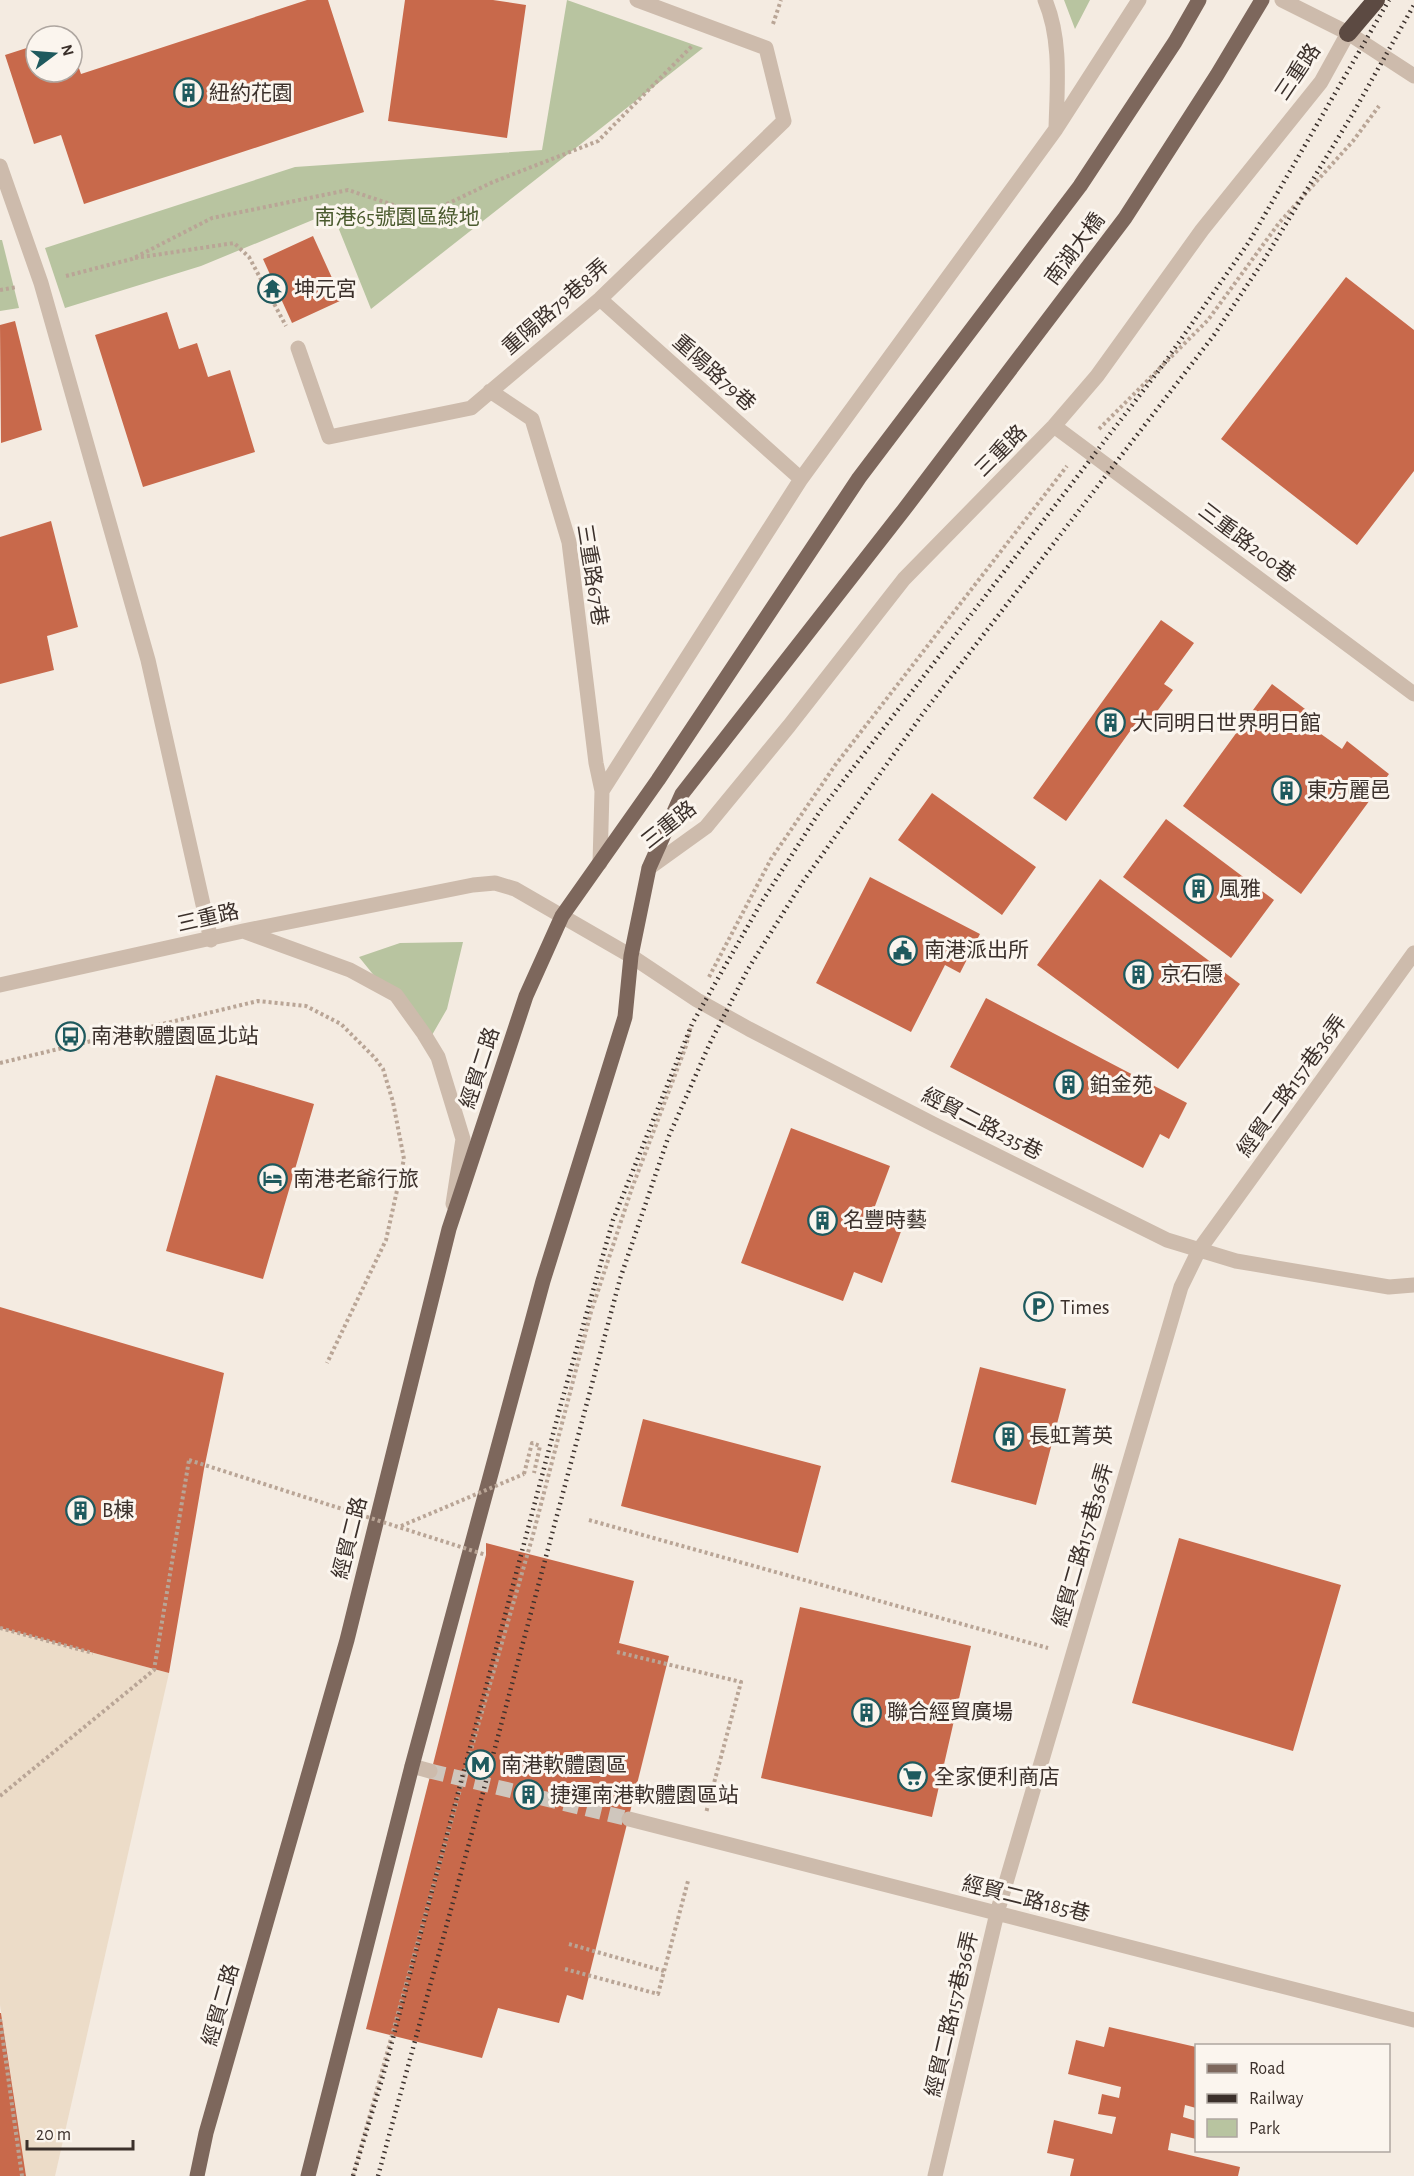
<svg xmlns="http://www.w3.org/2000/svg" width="1414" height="2176" font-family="'Alegreya Sans','Noto Sans TC',sans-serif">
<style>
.green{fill:#b8c4a0}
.plaza{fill:#ecdcc8}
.building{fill:#c8694b}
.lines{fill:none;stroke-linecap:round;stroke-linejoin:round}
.minor-tunnel{stroke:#cfc6bd;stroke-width:15;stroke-dasharray:15 8;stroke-linecap:butt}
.path{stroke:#b9a596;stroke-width:4;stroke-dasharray:3 3;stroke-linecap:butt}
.minor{stroke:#cdbbac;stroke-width:15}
.major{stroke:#7d675c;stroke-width:15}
.highway{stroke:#5c4a42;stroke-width:18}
.rail{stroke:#3b302b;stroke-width:4.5;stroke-dasharray:1.5 4.5;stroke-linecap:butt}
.path-bridge{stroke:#b9a596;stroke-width:4;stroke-dasharray:3 3;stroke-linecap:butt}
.labels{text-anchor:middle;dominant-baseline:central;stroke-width:6;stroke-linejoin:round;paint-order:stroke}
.street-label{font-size:21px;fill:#3b302b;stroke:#fbf5ee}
.poi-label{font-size:21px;fill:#3b302b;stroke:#fbf5ee;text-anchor:start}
.park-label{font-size:21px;fill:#4a5a2e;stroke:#fbf5ee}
</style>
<rect width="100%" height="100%" fill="#f4ebe1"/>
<path class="green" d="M567 0 703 48 371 309 332 212 201 266 65 308 45 248 295 167 542 150Z
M1064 0H1090L1075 29Z
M0 240H2L19 308 0 311Z
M463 942 447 1009 428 1042 359 957 400 943Z"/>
<path class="plaza" d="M0 1628 169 1673 55 2176H26L0 2005Z"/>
<path class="building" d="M307 0H328L364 112 84 204 61 135 34 144 5 55 36 45V72H72V48L81 74Z
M405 0H493L526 5 507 138 388 121Z
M313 236 342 300 292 323 263 259Z
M1346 277 1414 330V471L1357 545 1221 439Z
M167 312 179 349 197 343 208 377 230 370 255 452 143 487 95 335Z
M15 321 42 430 1 443 0 325Z
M51 521 78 627 47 636 54 670 0 684V537Z
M1161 620 1194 643 1164 684 1173 690 1146 726 1138 720 1066 821 1033 798Z
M1272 684 1313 715 1307 724 1342 749 1347 741 1389 774 1301 894 1183 806Z
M932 793 1036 867 1002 915 898 840Z
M1166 819 1274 900 1231 958 1123 877Z
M870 877 980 934 960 973 945 965 911 1032 816 983Z
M1100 879 1240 984 1178 1069 1037 965Z
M986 998 1187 1103 1169 1139 1160 1134 1143 1168 950 1067Z
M216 1075 314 1104 263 1279 166 1251Z
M791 1128 890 1166 872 1214 903 1226 882 1283 854 1272 843 1301 741 1263Z
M0 1307 224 1373 204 1469 169 1673 0 1628Z
M980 1367 1066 1389 1036 1505 951 1482Z
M643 1419 821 1466 798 1553 621 1506Z
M1179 1538 1341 1585 1293 1751 1132 1703Z
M486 1543 634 1581 619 1643 669 1656 583 2000 567 1995 559 2023 498 2008 482 2058 366 2029 486 1555Z
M800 1607 971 1646 932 1817 761 1778Z
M0 2013H1L26 2176H0Z
M1109 2027 1196 2047V2108L1185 2105 1183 2117 1196 2121V2139L1171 2133 1168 2150 1240 2167 1238 2176H1070L1074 2159 1047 2153 1054 2120 1112 2134 1116 2117 1098 2114 1102 2094 1119 2098 1121 2087 1068 2074 1076 2040 1104 2047Z"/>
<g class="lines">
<path class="minor-tunnel" d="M430 1771 629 1819"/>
<path class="path" d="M773 24 781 0
M135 258 234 243 249 257 286 326
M66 276 132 259 212 218 348 190 424 215 493 182 598 141 692 46
M0 290 17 287
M1099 429 1208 320 1279 223 1353 141 1379 106
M709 977 771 859 836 764 1067 466
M0 1063 258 1001 306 1006 341 1024 375 1058 383 1069 393 1102 404 1159 386 1240 327 1363
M524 1474 532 1443 540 1446 534 1473
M589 1520 1048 1648
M0 1628 93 1653
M617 1652 741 1682 706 1813
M0 1796 154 1670 189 1460
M569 1944 664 1971
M565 1969 658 1994 688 1881
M0 2019 22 2176
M353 2176 469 1757 533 1535 591 1312 632 1188 686 1046 691 1026"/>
<path class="minor" d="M1045 0C1062 40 1057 87 1056 129
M1282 0 1348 33 1414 76
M0 166 41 283 148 660 211 940
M600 299 801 479
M298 348 329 437 471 408 600 299 784 121 766 48 637 0
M490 391 532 419 569 542 596 763 602 791
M1054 426 1414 694
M600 863 602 791 801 479 1056 129 1139 0
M649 868 706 827 789 726 904 579 1054 426 1097 376 1202 230 1321 82 1348 33
M243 931 350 970 396 995 424 1034 438 1057 463 1139 453 1204
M0 985 243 931 473 885 495 883 515 889 631 956 697 1000 749 1029 933 1124 1167 1240 1236 1261 1389 1287 1414 1285
M412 1766 430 1771
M629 1819 1414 2020
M935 2176 997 1913 1181 1287 1199 1250 1414 953"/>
<path class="major" d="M197 2176 206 2133 347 1640 449 1229 526 996 562 916 658 780 859 478 1080 186 1175 42 1199 0
M308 2176 412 1766 543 1281 625 1017 631 956 649 868 682 794 903 511 1125 218 1217 75 1262 0"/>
<path class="highway" d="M1348 33 1376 0"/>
<path class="rail" d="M353 2176 383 2076 561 1404 613 1220 692 1024 761 903 820 811 1163 365 1249 242 1389 0
M378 2176 488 1774 620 1279 668 1138 710 1043 748 969 802 883 924 712 1214 335 1264 260 1352 115 1414 5"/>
<path class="path-bridge" d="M189 1460 486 1555
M401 1526 524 1474"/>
</g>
<defs>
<symbol id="building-ring" viewBox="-11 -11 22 22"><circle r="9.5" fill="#fbf5ee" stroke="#1f5a5e" stroke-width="1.5"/><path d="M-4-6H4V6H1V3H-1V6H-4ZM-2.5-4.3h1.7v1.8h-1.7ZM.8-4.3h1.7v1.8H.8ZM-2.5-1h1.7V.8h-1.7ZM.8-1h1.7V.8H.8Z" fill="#1f5a5e"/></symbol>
<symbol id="temple-ring" viewBox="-11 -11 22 22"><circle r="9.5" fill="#fbf5ee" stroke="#1f5a5e" stroke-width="1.5"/><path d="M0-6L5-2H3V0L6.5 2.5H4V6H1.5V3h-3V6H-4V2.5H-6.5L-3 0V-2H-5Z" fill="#1f5a5e"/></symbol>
<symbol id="civic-ring" viewBox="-11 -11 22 22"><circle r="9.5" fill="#fbf5ee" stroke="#1f5a5e" stroke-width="1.5"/><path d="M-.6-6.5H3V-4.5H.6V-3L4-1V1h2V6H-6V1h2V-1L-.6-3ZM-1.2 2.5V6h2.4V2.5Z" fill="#1f5a5e"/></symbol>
<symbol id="bus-ring" viewBox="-11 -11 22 22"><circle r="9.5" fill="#fbf5ee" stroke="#1f5a5e" stroke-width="1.5"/><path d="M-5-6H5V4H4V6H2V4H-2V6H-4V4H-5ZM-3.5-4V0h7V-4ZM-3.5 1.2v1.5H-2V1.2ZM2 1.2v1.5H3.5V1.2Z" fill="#1f5a5e"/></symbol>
<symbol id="hotel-ring" viewBox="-11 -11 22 22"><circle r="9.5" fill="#fbf5ee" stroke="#1f5a5e" stroke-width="1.5"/><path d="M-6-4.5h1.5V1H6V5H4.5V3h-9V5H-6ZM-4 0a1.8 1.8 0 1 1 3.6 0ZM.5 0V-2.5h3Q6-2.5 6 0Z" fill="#1f5a5e"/></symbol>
<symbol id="parking-ring" viewBox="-11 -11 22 22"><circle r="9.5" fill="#fbf5ee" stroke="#1f5a5e" stroke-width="1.5"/><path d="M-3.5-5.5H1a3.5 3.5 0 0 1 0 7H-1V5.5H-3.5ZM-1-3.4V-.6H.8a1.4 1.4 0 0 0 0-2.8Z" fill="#1f5a5e"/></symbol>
<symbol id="metro-ring" viewBox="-11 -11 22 22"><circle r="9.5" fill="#fbf5ee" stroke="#1f5a5e" stroke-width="1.5"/><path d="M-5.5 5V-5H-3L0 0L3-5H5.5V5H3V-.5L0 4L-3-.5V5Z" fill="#1f5a5e"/></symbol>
<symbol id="supermarket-ring" viewBox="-11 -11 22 22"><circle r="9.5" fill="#fbf5ee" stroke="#1f5a5e" stroke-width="1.5"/><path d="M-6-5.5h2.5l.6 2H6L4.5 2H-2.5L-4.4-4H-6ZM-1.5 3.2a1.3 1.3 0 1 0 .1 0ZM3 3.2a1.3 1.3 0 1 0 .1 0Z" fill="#1f5a5e"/></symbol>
</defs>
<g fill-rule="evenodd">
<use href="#building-ring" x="172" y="76" width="33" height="33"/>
<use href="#temple-ring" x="256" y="272" width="33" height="33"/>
<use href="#building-ring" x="1094" y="706" width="33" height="33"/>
<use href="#building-ring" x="1270" y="774" width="33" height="33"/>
<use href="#building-ring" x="1182" y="872" width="33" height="33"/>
<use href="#civic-ring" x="886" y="934" width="33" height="33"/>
<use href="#building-ring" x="1122" y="958" width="33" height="33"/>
<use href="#bus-ring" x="54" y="1020" width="33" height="33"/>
<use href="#building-ring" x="1052" y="1068" width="33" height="33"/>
<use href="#hotel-ring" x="256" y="1162" width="33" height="33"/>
<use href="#building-ring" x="806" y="1204" width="33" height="33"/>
<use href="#parking-ring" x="1022" y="1290" width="33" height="33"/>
<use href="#building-ring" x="992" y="1420" width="33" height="33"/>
<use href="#building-ring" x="64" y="1494" width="33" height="33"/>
<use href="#building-ring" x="850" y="1696" width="33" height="33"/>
<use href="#metro-ring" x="464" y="1748" width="33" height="33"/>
<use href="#supermarket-ring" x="896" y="1760" width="33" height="33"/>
<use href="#building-ring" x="512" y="1778" width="33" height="33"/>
</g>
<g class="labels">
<g class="street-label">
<text transform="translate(1298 72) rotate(-56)">三重路</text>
<text transform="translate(1075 249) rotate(-53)">南湖大橋</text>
<text transform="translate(556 307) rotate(-41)">重陽路79巷8弄</text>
<text transform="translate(714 373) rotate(42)">重陽路79巷</text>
<text transform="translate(1001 451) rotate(-45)">三重路</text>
<text transform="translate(1247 543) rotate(37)">三重路200巷</text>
<text transform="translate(592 575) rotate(81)">三重路67巷</text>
<text transform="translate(669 825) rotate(-38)">三重路</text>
<text transform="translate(208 918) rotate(-13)">三重路</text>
<text transform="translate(480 1068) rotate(-72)">經貿二路</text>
<text transform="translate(1292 1086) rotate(-54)">經貿二路157巷36弄</text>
<text transform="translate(982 1124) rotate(27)">經貿二路235巷</text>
<text transform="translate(350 1538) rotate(-76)">經貿二路</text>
<text transform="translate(1083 1545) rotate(-74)">經貿二路157巷36弄</text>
<text transform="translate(1026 1899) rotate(14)">經貿二路185巷</text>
<text transform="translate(221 2005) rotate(-74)">經貿二路</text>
<text transform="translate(952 2014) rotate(-77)">經貿二路157巷36弄</text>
</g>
<g class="poi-label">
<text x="209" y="93">紐約花園</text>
<text x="294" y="289">坤元宮</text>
<text x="1132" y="723">大同明日世界明日館</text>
<text x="1307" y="790">東方麗邑</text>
<text x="1219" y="889">風雅</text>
<text x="924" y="950">南港派出所</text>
<text x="1160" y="974">京石隱</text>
<text x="91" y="1036">南港軟體園區北站</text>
<text x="1090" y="1085">鉑金苑</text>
<text x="293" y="1179">南港老爺行旅</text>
<text x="843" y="1220">名豐時藝</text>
<text x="1060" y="1307">Times</text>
<text x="1029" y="1436">長虹菁英</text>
<text x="102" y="1510">B棟</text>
<text x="887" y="1712">聯合經貿廣場</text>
<text x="501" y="1765">南港軟體園區</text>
<text x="934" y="1777">全家便利商店</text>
<text x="550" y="1795">捷運南港軟體園區站</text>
</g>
<g class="park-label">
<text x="397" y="217">南港65號園區綠地</text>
</g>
</g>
<rect x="1195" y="2044" width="195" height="108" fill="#fbf5ee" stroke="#aea6a0" stroke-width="1.5"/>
<rect x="1207" y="2064" width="30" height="9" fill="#7d675c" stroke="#aea6a0" stroke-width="1.5"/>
<text x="1249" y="2074" font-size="18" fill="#3b302b">Road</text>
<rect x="1207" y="2094" width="30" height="9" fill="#3b302b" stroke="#aea6a0" stroke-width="1.5"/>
<text x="1249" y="2104" font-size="18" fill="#3b302b">Railway</text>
<rect x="1207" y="2119" width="30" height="18" fill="#b8c4a0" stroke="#aea6a0" stroke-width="1.5"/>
<text x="1249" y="2134" font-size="18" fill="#3b302b">Park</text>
<g transform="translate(54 54) rotate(74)"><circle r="28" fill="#fbf5ee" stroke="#aea6a0" stroke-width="1.5"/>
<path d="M0-4.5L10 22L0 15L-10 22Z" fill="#1f5a5e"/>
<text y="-9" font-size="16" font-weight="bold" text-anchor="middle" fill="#3b302b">N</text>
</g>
<path d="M27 2140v9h106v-9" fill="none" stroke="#3b302b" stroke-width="3"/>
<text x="36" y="2140" font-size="18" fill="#3b302b" stroke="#fbf5ee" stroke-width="4.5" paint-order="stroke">20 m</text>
</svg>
